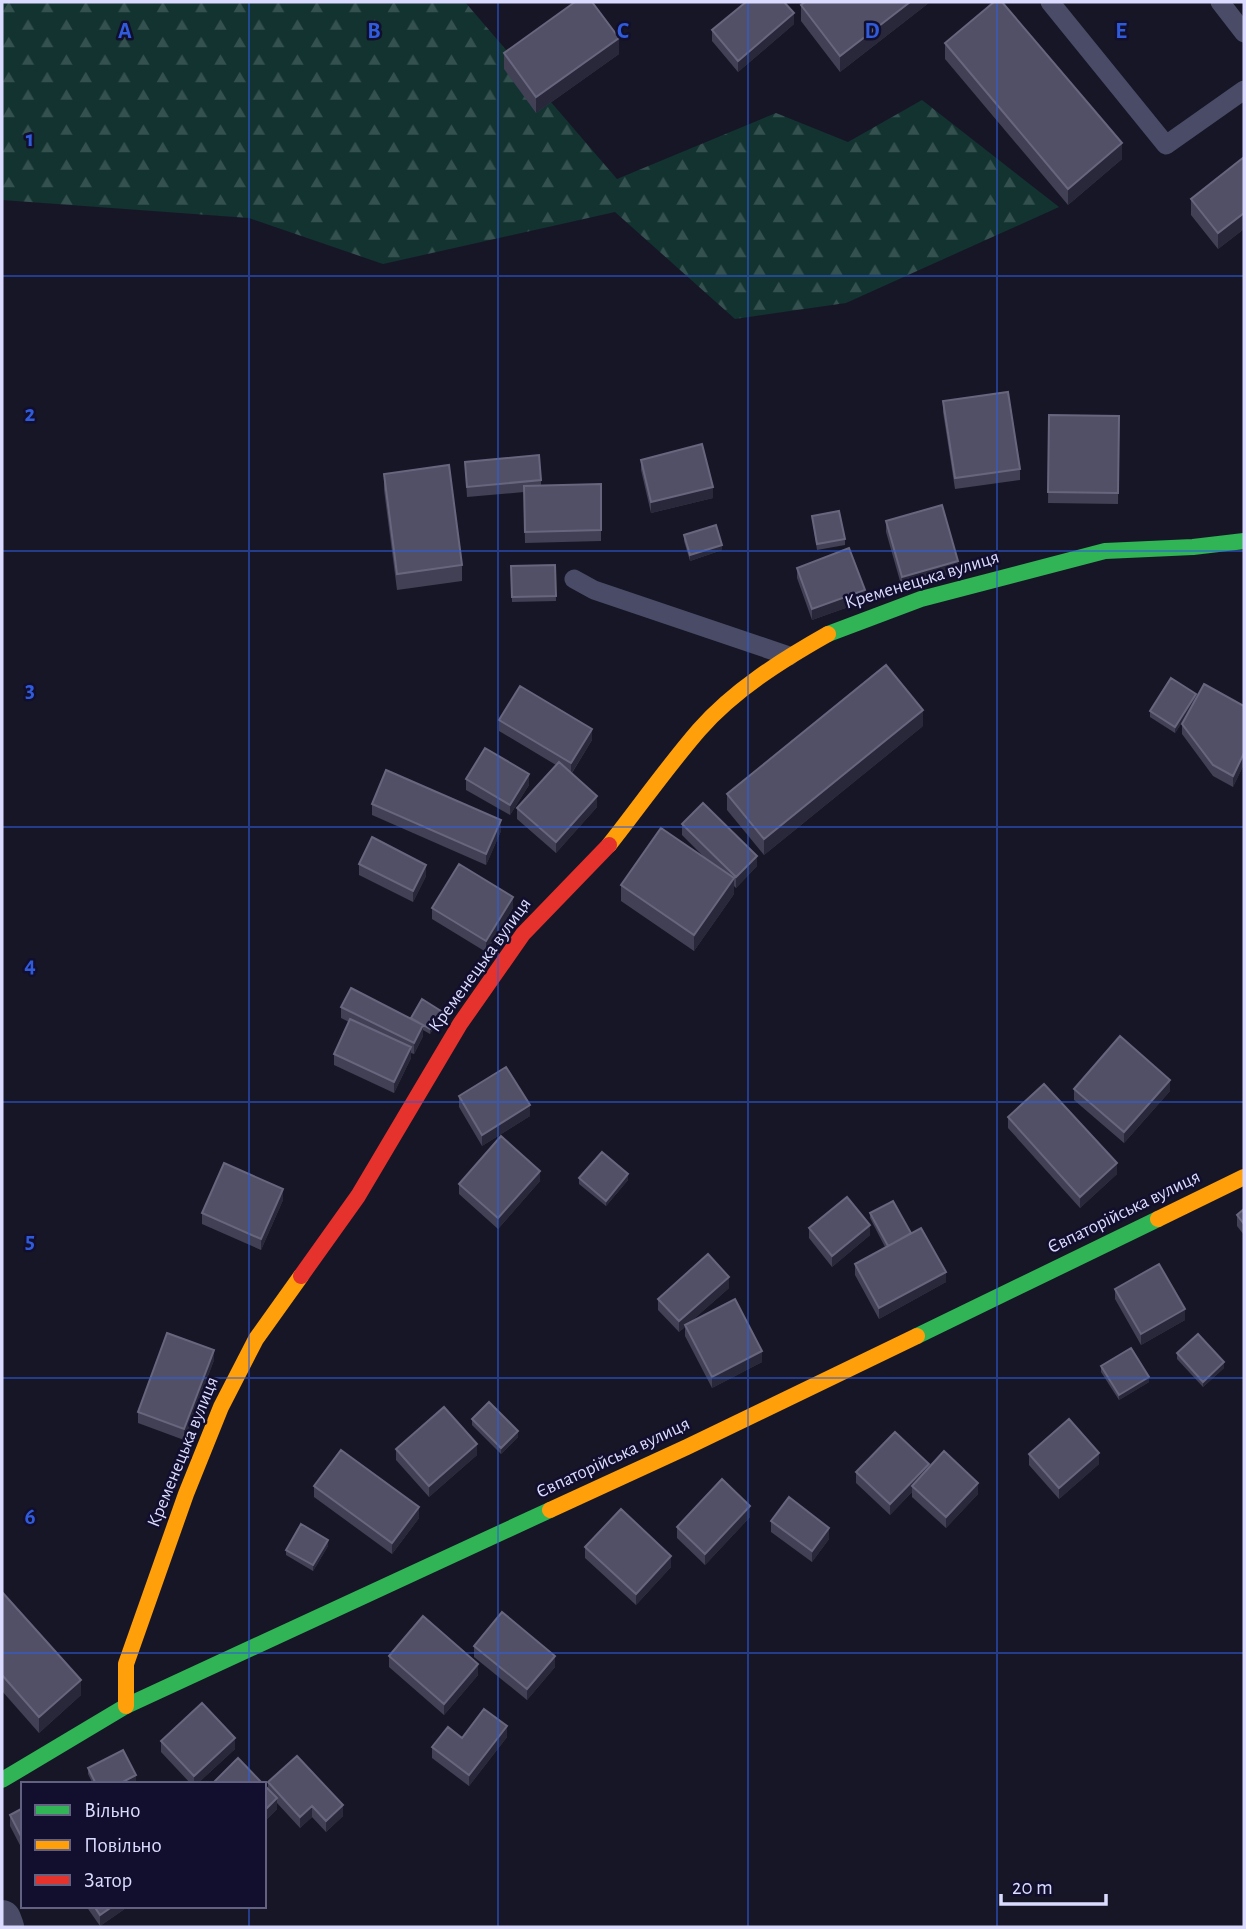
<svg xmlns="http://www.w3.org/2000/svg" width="1246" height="1929" font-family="'Alegreya Sans',sans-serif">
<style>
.forest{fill:url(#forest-firs)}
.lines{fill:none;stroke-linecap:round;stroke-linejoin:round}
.lane{stroke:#4a4c67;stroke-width:19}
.street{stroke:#4a4c67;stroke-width:38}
.fast{stroke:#30b455;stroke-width:16}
.slow{stroke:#ff9f0a;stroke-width:16}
.jam{stroke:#e5322d;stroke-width:16}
.wall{fill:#414054}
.shaded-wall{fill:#29283a}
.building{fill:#515066;stroke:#67667e;stroke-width:2}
.grid{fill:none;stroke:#305cdc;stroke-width:2;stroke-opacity:0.55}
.labels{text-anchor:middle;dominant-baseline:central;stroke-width:5;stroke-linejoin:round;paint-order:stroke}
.street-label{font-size:19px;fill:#dbdbff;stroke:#110f2d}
.grid-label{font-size:23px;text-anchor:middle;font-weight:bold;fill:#305cdc;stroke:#110f2d;stroke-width:5;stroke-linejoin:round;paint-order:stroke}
</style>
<defs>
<pattern id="forest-firs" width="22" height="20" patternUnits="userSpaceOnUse" patternTransform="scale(1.75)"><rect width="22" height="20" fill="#123330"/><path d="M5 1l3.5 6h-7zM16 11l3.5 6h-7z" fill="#34504f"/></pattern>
</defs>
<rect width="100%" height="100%" fill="#171626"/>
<path class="forest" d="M2 2H465L617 179 776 113 848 142 922 100 1059 207 846 303 735 319 615 212 383 264 249 218 2 200Z"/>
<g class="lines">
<path class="lane" d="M1050 2 1166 145 1244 90
M1220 2 1244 33
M574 579 594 590 789 656"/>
<path class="street" d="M2 1919 5 1927"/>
<path class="fast" d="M828 634 921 599 1105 551 1193 547 1244 541
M917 1336 1158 1219
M2 1780 126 1706 550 1510"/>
<path class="slow" d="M609 845C639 807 667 767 699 730 734 690 782 660 828 634
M1158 1219 1244 1177
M550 1510 687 1447 917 1336
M126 1706V1664L186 1494 221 1407 256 1339 301 1276"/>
<path class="jam" d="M301 1276 358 1196 460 1024 523 934 609 845"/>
</g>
<path class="wall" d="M805 2H930L840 72 801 21V5Z
M794 24 738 72 712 41V30Z
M945 43 1122 159 1068 205 945 59Z
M504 53 619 54 536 113 504 69Z
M1244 157V229L1218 249 1191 215V199Z
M943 401 1020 469V480L955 489 943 412Z
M1049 415 1119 416 1118 504 1048 503Z
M641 460 713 498 651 513 641 470Z
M465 462 541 480V486L601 484V541L525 543 524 492 467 497Z
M384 474 462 565V581L397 590 384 490Z
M812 516 845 539V545L817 550Z
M886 521 958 572 902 588 886 532Z
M684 535 722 550 690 561 684 541Z
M555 565 556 601 512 602 511 566Z
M797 568 865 601 812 620 797 578Z
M1196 698 1244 706V764L1233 787 1213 776 1182 734V724L1190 710 1175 733 1150 717V711Z
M499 720 592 740 572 773 597 807 556 853 517 819V808L556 765 499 731Z
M923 726 764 855 727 810V794Z
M466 779 529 785 510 815 466 790Z
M372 804 501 831 486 865 372 815Z
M682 824 757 866 736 888 734 886V894L694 951 621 901V885L706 859 682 835Z
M359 864 426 876 413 902 359 875Z
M432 908H513L486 952 432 919Z
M341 1007 411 1019V1018L441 1017 430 1034 423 1030V1036L414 1054 411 1053V1058L394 1093 334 1065V1054L349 1022 341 1018Z
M1074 1089 1170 1091 1124 1143 1074 1100Z
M459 1096 530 1116 482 1146 459 1107Z
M1008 1117 1117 1174 1080 1208 1008 1128Z
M579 1178 628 1180 606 1206 579 1184Z
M540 1181 498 1229 459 1194V1184Z
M283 1200 261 1250 202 1224V1213Z
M1244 1209V1235L1237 1226V1215Z
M870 1213 911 1233 946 1282 879 1319 855 1275V1264L885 1247 870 1218Z
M809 1228 870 1235 832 1267 809 1238Z
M729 1288 688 1324 762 1362 712 1388 685 1336V1327L679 1332 658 1310V1299Z
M1115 1289 1185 1320 1141 1345 1115 1299Z
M1177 1353 1224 1368 1203 1387 1177 1359Z
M214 1360 184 1440 138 1423V1412Z
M1101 1366 1149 1382 1119 1400 1101 1372Z
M472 1419 518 1437 501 1454 472 1425Z
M396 1449 477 1455 429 1497 396 1460Z
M1029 1454 1099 1464 1059 1499 1029 1465Z
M929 1467 978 1494 946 1528 912 1497V1492L890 1515 856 1483V1472Z
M314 1486 419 1518 392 1554 314 1497Z
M750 1517 705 1565 677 1538V1527Z
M771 1521 829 1539 812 1562 771 1532Z
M328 1546 313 1571 286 1555V1550Z
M585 1547 671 1567 636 1605 585 1558Z
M2 1592 81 1695 39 1733 2 1691Z
M474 1646 555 1667 527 1700 474 1657Z
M389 1656 478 1675 444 1715 389 1667Z
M507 1737 469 1786 432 1758V1747L462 1738Z
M161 1741 235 1749 197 1784H191L161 1752Z
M88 1768 136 1781 130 1784H93L88 1774Z
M268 1782 343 1816 326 1832 312 1817 300 1828 277 1803V1809L264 1822V1785L268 1788Z
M23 1808V1851L10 1826V1815Z
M86 1906H126V1908L100 1926Z"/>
<path class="shaded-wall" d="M910 2H930L840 72V56Z
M794 13V24L738 72V61Z
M619 38V54L536 113V97Z
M1122 143V159L1068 205V189Z
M1244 213V229L1218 249V233Z
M713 487V498L651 513V502Z
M722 545V550L690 561V555Z
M958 561V572L902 588V577Z
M865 590V601L812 620V609Z
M1196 694V700L1175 733V727Z
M923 710V726L764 855V839Z
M592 729V740L571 774V763Z
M1244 753V764L1233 787V776Z
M529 774V785L510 815V805Z
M597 796V807L556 853V842Z
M501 820V831L486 865V854Z
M757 856V866L736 888V877Z
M426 865V876L413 902V891Z
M734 878V894L694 951V935Z
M513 897V908L486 952V941Z
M441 1011V1017L430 1034V1029Z
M423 1025V1036L414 1054V1043Z
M411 1047V1058L394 1093V1082Z
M1170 1080V1091L1124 1143V1132Z
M530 1105V1116L482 1146V1135Z
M1117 1163V1174L1080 1208V1197Z
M540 1171V1181L498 1229V1218Z
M628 1174V1180L606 1206V1201Z
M283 1189V1200L261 1250V1239Z
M870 1225V1235L832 1267V1256Z
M946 1272V1282L879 1319V1308Z
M729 1277V1288L679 1332V1321Z
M1185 1309V1320L1141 1345V1334Z
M214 1350V1360L184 1440V1429Z
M762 1351V1362L712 1388V1377Z
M1224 1362V1368L1203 1387V1382Z
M1149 1377V1382L1119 1400V1395Z
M518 1431V1437L501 1454V1448Z
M477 1444V1455L429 1497V1486Z
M1099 1453V1464L1059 1499V1488Z
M929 1464V1475L912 1486V1492L890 1515V1504Z
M978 1483V1494L946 1528V1517Z
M750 1506V1517L705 1565V1554Z
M419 1507V1518L392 1554V1543Z
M829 1528V1539L812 1562V1551Z
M328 1540V1546L313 1571V1565Z
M671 1556V1567L636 1605V1594Z
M555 1656V1667L527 1700V1689Z
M478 1664V1675L444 1715V1704Z
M81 1680V1695L39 1733V1717Z
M507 1726V1737L469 1786V1775Z
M235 1738V1749L197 1784H194V1776Z
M136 1775V1781L130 1784H119Z
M277 1798V1809L264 1822V1811Z
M343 1805V1816L326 1832V1821Z
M312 1806V1817L300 1828V1817Z
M113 1906H126V1908L100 1926V1915Z"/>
<path class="building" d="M575 2H592L619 38 536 97 504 53Z
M746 2H784L794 13 738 61 712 30Z
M805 2H910L840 56 801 5Z
M994 2H1002L1122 143 1068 189 945 43Z
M1244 157V213L1218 233 1191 199Z
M1008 392 1020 469 955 478 943 401Z
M1049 415 1119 416 1118 493 1048 492Z
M702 444 713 487 651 502 641 460Z
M539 455 541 480 467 487 465 462Z
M449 465 462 565 397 574 384 474Z
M601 484V530L525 532 524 486Z
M942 505 958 561 902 577 886 521Z
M839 511 845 539 817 544 812 516Z
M716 525 722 545 690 555 684 535Z
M849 548 865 590 812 609 797 568Z
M555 565 556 596 512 597 511 566Z
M886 665 923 710 764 839 727 794Z
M1171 678 1196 694 1175 727 1150 711Z
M1204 684 1244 706V753L1233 776 1213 765 1182 724Z
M520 686 592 729 571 763 499 720Z
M485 748 529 774 510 805 466 779Z
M559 762 597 796 556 842 517 808Z
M386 770 501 820 486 854 372 804Z
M703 803 757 856 736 877 682 824Z
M661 828 734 878 694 935 621 885Z
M372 837 426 865 413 891 359 864Z
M459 864 513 897 486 941 432 908Z
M351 988 423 1025 414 1043 341 1007Z
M422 999 441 1011 430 1029 411 1018Z
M350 1019 411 1047 394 1082 334 1054Z
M1120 1036 1170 1080 1124 1132 1074 1089Z
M506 1067 530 1105 482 1135 459 1096Z
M1044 1084 1117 1163 1080 1197 1008 1117Z
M501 1136 540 1171 498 1218 459 1184Z
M602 1152 628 1174 606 1201 579 1178Z
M224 1163 283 1189 261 1239 202 1213Z
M847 1197 870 1225 832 1256 809 1228Z
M893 1201 911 1233 888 1246 870 1213Z
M1244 1209V1224L1237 1215Z
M921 1228 946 1272 879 1308 855 1264Z
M708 1254 729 1277 679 1321 658 1299Z
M1159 1264 1185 1309 1141 1334 1115 1289Z
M735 1299 762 1351 712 1377 685 1325Z
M167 1333 214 1350 184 1429 138 1412Z
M1198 1334 1224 1362 1203 1382 1177 1353Z
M1131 1348 1149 1377 1119 1395 1101 1366Z
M489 1402 518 1431 501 1448 472 1419Z
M444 1407 477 1444 429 1486 396 1449Z
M1069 1419 1099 1453 1059 1488 1029 1454Z
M895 1432 929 1464 890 1504 856 1472Z
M341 1450 419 1507 392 1543 314 1486Z
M944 1451 978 1483 946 1517 912 1486Z
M722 1479 750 1506 705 1554 677 1527Z
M789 1497 829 1528 812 1551 771 1521Z
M621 1509 671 1556 636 1594 585 1547Z
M301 1524 328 1540 313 1565 286 1550Z
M2 1592 81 1680 39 1717 2 1675Z
M502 1612 555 1656 527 1689 474 1646Z
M423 1616 478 1664 444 1704 389 1656Z
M202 1703 235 1738 194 1776 161 1741Z
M484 1709 507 1726 469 1775 432 1747 448 1727 462 1738Z
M123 1750 136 1775 119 1784H96L88 1768Z
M297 1756 343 1805 326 1821 312 1806 300 1817 268 1782Z
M238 1758 263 1784H212Z
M264 1785 277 1798 264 1811Z
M23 1808V1840L10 1815Z
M94 1906H113L100 1915Z"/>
<path class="grid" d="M249 2V1784M498 2V1927M748 2V1927M997 2V1927M2 276H1244M2 551H1244M2 827H1244M2 1102H1244M2 1378H1244M2 1653H1244M249 1906V1927"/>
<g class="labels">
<g class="street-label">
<text transform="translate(922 580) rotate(-17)">Кременецька вулиця</text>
<text transform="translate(480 965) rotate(-54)">Кременецька вулиця</text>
<text transform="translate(1124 1212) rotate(-26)">Євпаторійська вулиця</text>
<text transform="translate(183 1452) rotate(-68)">Кременецька вулиця</text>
<text transform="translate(613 1458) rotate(-25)">Євпаторійська вулиця</text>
</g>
</g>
<g class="grid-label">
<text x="125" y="38">A</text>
<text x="374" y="38">B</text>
<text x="623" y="38">C</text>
<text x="872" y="38">D</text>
<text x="1121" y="38">E</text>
<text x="30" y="146">1</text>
<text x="30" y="421">2</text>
<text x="30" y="697">3</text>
<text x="30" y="972">4</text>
<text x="30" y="1248">5</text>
<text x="30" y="1524">6</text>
</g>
<rect width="1246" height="1929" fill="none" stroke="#dbdbff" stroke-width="7"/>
<rect x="21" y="1782" width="245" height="126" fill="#110f2d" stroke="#626181" stroke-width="2"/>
<rect x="35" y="1805" width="35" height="10" fill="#30b455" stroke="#626181" stroke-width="2"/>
<text x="84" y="1817" font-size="21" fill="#dbdbff">Вільно</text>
<rect x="35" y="1840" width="35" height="10" fill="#ff9f0a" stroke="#626181" stroke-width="2"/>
<text x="84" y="1852" font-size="21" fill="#dbdbff">Повільно</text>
<rect x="35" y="1875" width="35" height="10" fill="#e5322d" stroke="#626181" stroke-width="2"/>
<text x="84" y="1887" font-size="21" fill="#dbdbff">Затор</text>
<path d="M1001 1894v10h105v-10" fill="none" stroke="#dbdbff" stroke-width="3.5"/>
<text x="1012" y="1894" font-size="21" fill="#dbdbff" stroke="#110f2d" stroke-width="5" paint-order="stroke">20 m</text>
</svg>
